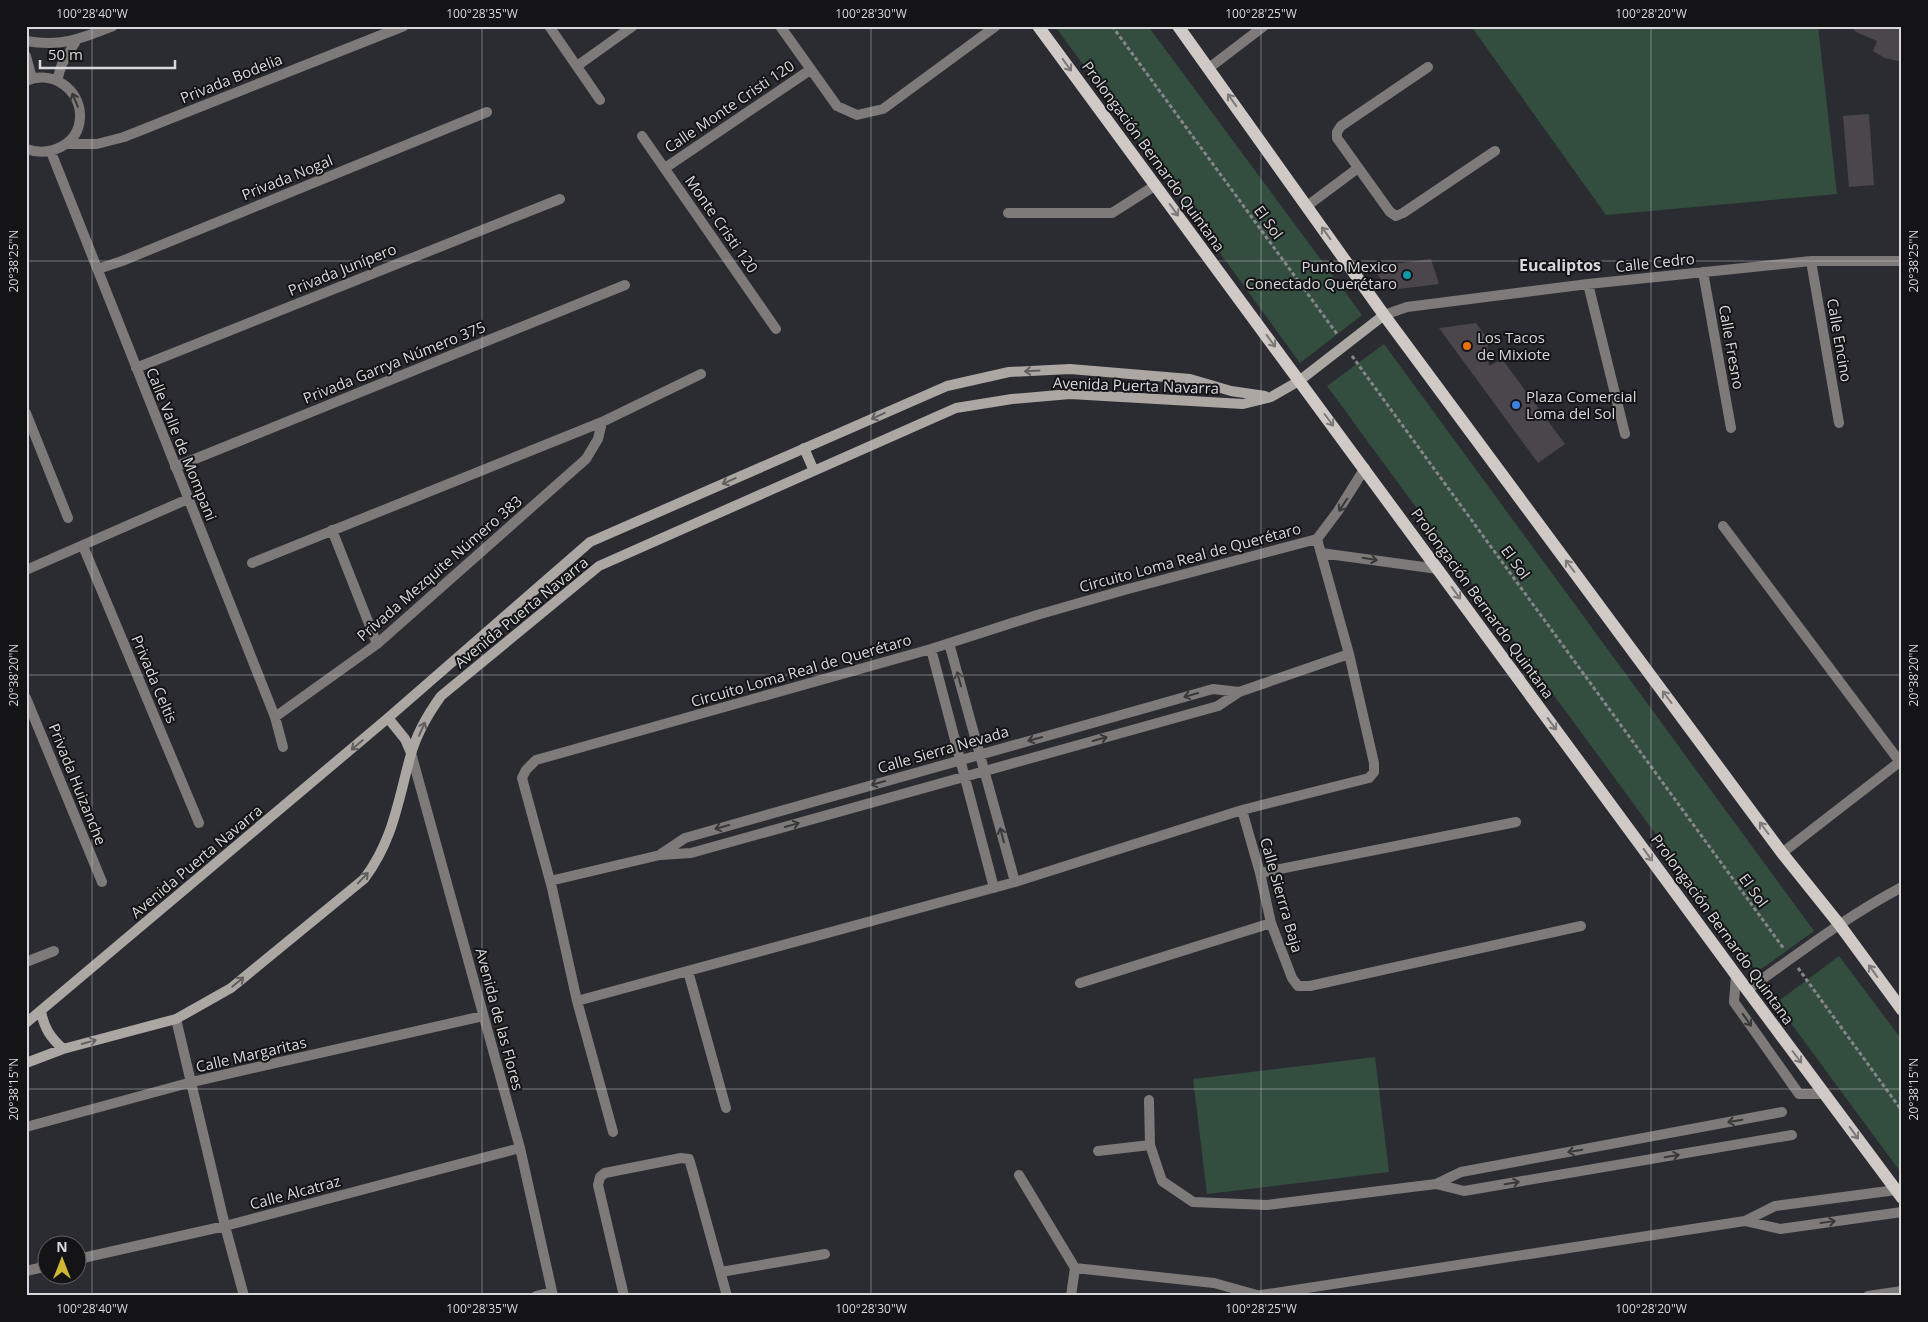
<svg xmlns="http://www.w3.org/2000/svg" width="1928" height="1322" font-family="'Open Sans',sans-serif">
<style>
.green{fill:#334d3f}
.building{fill:#4b464c}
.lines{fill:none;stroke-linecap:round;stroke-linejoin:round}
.path{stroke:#85858a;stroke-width:3;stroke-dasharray:4 2.5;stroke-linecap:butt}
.lane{stroke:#7e7a79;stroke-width:10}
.street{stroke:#7e7a79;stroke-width:10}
.secondary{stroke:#ada7a4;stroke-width:10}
.primary{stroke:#d1c9c6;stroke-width:12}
.oneway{stroke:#7c7877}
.oneway2{stroke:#393839}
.oneway3{stroke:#605e5e}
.ticks{fill:none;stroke:#d8d8dc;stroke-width:1;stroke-opacity:0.45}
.culture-dot{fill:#0f9aa8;stroke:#141417;stroke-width:2}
.food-dot{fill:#e8710a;stroke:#141417;stroke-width:2}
.shop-dot{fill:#3f7fe0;stroke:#141417;stroke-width:2}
.labels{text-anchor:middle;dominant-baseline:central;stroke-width:4;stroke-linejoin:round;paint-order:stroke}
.street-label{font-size:15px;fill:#d8d8dc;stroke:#141417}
.poi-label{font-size:15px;fill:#d8d8dc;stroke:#141417;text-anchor:start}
.neighbourhood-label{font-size:16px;font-weight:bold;fill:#d8d8dc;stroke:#141417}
.neatline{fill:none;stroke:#d8d8dc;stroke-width:2}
.ticks-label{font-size:12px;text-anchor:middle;fill:#d8d8dc}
</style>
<rect width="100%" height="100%" fill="#2b2c32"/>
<path class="green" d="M1055 26H1148L1362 315 1300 363Z
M1471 26H1818L1837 194 1606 215Z
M1384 344 1814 931 1757 972 1327 386Z
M1839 956 1902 1040V1174L1776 1003Z
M1375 1057 1389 1172 1207 1194 1193 1079Z"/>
<path class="building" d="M1851 26H1902V62L1885 58 1873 51 1877 41 1856 32Z
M1869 114 1874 185 1849 187 1843 116Z
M1431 259 1439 284 1389 290 1372 267Z
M1476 323 1487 338 1489 366 1502 359 1565 444 1538 463 1439 328Z"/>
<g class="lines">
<path class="path" d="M1112 26 1337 334
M1352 356 1784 949
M1798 968 1902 1111"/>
<path class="lane" d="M1736 975 1734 1002 1799 1094H1825
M1149 1100 1150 1145 1162 1181 1193 1202 1267 1205 1436 1184 1461 1172 1782 1112
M1098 1151 1150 1145
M1436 1184 1464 1191 1792 1135"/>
<path class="street" d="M549 26 600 100
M780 26 837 106 857 115 883 109 996 26
M26 41C62 47 80 39 113 26
M26 56 32 78
M577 66 633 26
M1428 67 1341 126 1337 132V138L1390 212 1396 216 1403 213 1495 151
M1209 68 1264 26
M57 80 62 64 76 41
M26 81C51 69 81 89 80 117 79 145 50 157 26 149
M642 136 776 329
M66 144H97L124 137 404 26
M51 152 275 717 283 747
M665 168 810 70
M1307 206 1358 168
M1008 213H1112L1156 185
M1811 261 1839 423
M98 269 122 261 487 112
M1703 272 1731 428
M1588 284 1625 434
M1384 315 1407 307 1588 284 1811 261H1902
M136 368 560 199
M26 413 68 518
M175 467 625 285
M1723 526 1900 762
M332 530 377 644
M83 546 199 823
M1321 553 1438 569
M252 563 602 422 701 374
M26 570 188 499
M949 643 1015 882
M931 649 994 888
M26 698 102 882
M275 717 377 644 586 459 598 439 602 422
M411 753 520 1148 553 1296
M1242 810 1260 873 1271 923 1292 978 1298 986H1310L1581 926
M1782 853 1902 760
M661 854 685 838 1213 689 1239 692
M1260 873 1516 822
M550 881 660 855 691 853 1218 706 1239 692 1349 654
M26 962 54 951
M688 971 726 1108
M1080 983 1271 923
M1747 990C1798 954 1847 916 1902 887
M577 1001 1015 882 1242 810 1369 778 1374 772V763L1349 654 1317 539
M176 1019 225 1226 244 1296
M26 1127 192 1082 483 1016
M613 1132 577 1001 552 888 522 778 526 770 536 760 931 649 1037 615 1128 589 1317 539 1338 511 1365 468
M1019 1175 1075 1268 1071 1296
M1745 1221 1780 1229 1902 1212
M78 1259 225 1226 520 1148
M1075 1268 1214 1283 1257 1295
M26 1271 48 1266
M721 1272 825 1254
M536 1296 552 1292
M624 1296 598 1185 600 1177 605 1173 681 1158 689 1159 692 1169 727 1296
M1255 1296 1745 1221 1775 1206 1896 1190
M1868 1296 1902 1291"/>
<path class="secondary" d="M804 448 814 471
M388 718 405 739 411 753
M41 1011C44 1028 50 1037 63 1049
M26 1023 388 718 590 542 947 386 1009 372 1070 369 1190 379 1231 391 1265 396
M26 1063 63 1049 176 1019 231 988 364 879C394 839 398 800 411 754 417 733 428 714 441 696L599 566 956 408 1012 399 1070 394 1243 404 1271 397 1299 381 1384 315"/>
<path class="primary" d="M1038 26 1736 975 1902 1198
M1178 26 1384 315 1782 853 1839 924 1902 1010"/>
</g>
<defs><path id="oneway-shaft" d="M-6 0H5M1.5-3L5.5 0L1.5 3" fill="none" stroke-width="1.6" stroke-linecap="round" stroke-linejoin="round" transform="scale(1.25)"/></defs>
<g class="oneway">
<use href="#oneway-shaft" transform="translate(1067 65) rotate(54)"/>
<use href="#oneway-shaft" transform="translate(1232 100) rotate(-125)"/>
<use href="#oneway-shaft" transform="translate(1174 210) rotate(54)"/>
<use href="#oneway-shaft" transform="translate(1326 233) rotate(-126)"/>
<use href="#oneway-shaft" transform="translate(1271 341) rotate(54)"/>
<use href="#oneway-shaft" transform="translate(1329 420) rotate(53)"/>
<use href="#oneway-shaft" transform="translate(1570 566) rotate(-127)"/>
<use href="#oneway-shaft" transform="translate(1456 593) rotate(54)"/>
<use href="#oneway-shaft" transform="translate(1667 697) rotate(-127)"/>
<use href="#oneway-shaft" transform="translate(1552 724) rotate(54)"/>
<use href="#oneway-shaft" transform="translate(1764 828) rotate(-127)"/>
<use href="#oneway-shaft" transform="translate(1648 855) rotate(54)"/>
<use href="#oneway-shaft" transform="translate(1873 971) rotate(-126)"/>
<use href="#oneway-shaft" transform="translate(1797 1057) rotate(53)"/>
<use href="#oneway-shaft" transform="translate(1854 1133) rotate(54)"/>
</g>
<g class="oneway2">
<use href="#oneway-shaft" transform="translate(75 100) rotate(-113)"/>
<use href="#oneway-shaft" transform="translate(1343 505) rotate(123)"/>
<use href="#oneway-shaft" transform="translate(1370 559) rotate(9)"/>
<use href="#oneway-shaft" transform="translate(959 679) rotate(-106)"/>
<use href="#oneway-shaft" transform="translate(1191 695) rotate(164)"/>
<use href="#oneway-shaft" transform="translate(1035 739) rotate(164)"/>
<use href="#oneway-shaft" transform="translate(1100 739) rotate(-16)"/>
<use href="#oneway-shaft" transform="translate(878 783) rotate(164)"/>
<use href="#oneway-shaft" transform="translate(792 825) rotate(-15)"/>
<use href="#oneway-shaft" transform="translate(722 827) rotate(164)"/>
<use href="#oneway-shaft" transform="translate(1002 835) rotate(-105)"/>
<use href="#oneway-shaft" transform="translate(1747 1020) rotate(55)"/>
<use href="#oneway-shaft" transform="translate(1735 1121) rotate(170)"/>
<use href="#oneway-shaft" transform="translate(1575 1151) rotate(170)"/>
<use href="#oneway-shaft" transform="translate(1672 1156) rotate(-10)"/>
<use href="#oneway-shaft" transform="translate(1512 1183) rotate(-10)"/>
<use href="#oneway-shaft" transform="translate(1828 1222) rotate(-8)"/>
</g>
<g class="oneway3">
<use href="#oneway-shaft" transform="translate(1032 371) rotate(177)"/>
<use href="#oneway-shaft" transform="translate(878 416) rotate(156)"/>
<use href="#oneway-shaft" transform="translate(729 481) rotate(156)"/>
<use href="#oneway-shaft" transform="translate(422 729) rotate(-66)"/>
<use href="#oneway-shaft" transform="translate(357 745) rotate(140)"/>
<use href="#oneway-shaft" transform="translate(363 878) rotate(-46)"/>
<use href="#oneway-shaft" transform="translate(238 982) rotate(-40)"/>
<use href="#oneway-shaft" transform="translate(89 1042) rotate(-15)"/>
</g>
<path class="ticks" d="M92 26V1296M482 26V1296M871 26V1296M1261 26V1296M1651 26V1296M26 261H1902M26 675H1902M26 1089H1902"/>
<circle class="culture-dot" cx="1407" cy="275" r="5"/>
<circle class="food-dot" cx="1467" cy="346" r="5"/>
<circle class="shop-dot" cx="1516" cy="405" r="5"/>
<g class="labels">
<g class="street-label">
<text transform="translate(231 78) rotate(-22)">Privada Bodelia</text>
<text transform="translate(729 106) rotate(-34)">Calle Monte Cristi 120</text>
<text transform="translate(1154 156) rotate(54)">Prolongación Bernardo Quintana</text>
<text transform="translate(287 177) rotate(-22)">Privada Nogal</text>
<text transform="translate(1269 222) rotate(54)">El Sol</text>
<text transform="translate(722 224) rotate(55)">Monte Cristi 120</text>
<text transform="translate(1655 262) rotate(-6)">Calle Cedro</text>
<text transform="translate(342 269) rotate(-22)">Privada Junípero</text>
<text transform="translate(1840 340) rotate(80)">Calle Encino</text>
<text transform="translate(1732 347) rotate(80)">Calle Fresno</text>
<text transform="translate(394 362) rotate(-22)">Privada Garrya Número 375</text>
<text transform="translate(1136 385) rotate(2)">Avenida Puerta Navarra</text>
<text transform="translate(182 444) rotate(68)">Calle Valle de Mompani</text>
<text transform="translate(1190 557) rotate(-15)">Circuito Loma Real de Querétaro</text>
<text transform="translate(1516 562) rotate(54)">El Sol</text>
<text transform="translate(439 568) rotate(-41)">Privada Mezquite Número 383</text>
<text transform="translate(1483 603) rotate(54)">Prolongación Bernardo Quintana</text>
<text transform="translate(521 612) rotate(-39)">Avenida Puerta Navarra</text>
<text transform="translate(801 670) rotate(-16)">Circuito Loma Real de Querétaro</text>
<text transform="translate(155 679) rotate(67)">Privada Celtis</text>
<text transform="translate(943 749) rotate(-16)">Calle Sierra Nevada</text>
<text transform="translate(78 784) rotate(68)">Privada Huizanche</text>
<text transform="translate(196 861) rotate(-40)">Avenida Puerta Navarra</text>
<text transform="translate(1754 890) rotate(54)">El Sol</text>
<text transform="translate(1282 895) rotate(74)">Calle Sierrra Baja</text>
<text transform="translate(1723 929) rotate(54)">Prolongación Bernardo Quintana</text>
<text transform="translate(500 1019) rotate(75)">Avenida de las Flores</text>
<text transform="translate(251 1054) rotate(-13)">Calle Margaritas</text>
<text transform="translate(295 1192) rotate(-15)">Calle Alcatraz</text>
</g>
<g class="poi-label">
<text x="1397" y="266" text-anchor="end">Punto Mexico<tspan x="1397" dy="17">Conectado Querétaro</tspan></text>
<text x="1477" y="337">Los Tacos<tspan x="1477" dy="17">de Mixiote</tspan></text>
<text x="1526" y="396">Plaza Comercial<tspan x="1526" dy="17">Loma del Sol</tspan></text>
</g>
<g class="neighbourhood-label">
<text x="1560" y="265">Eucaliptos</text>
</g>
</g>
<rect width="1928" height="1322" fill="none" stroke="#141417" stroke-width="55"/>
<g transform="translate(62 1260)"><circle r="24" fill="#141417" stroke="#626266"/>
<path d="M0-4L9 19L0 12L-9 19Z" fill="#d0b837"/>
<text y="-8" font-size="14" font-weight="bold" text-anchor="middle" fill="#d8d8dc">N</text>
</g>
<path d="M40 60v8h135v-8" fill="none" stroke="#d8d8dc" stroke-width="2.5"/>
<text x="48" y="60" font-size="15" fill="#d8d8dc" stroke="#141417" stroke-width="4" paint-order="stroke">50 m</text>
<rect x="28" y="28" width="1872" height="1266" class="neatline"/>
<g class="ticks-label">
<text x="92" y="18">100°28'40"W</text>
<text x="482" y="18">100°28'35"W</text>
<text x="871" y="18">100°28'30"W</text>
<text x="1261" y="18">100°28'25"W</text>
<text x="1651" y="18">100°28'20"W</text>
<text transform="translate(14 261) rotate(-90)" y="4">20°38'25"N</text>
<text transform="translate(1914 261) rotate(-90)" y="4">20°38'25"N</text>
<text transform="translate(14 675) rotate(-90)" y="4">20°38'20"N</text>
<text transform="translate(1914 675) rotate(-90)" y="4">20°38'20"N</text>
<text transform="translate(14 1089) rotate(-90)" y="4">20°38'15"N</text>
<text transform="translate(1914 1089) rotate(-90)" y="4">20°38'15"N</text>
<text x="92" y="1313">100°28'40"W</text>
<text x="482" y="1313">100°28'35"W</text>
<text x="871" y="1313">100°28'30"W</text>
<text x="1261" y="1313">100°28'25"W</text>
<text x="1651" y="1313">100°28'20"W</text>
</g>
</svg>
